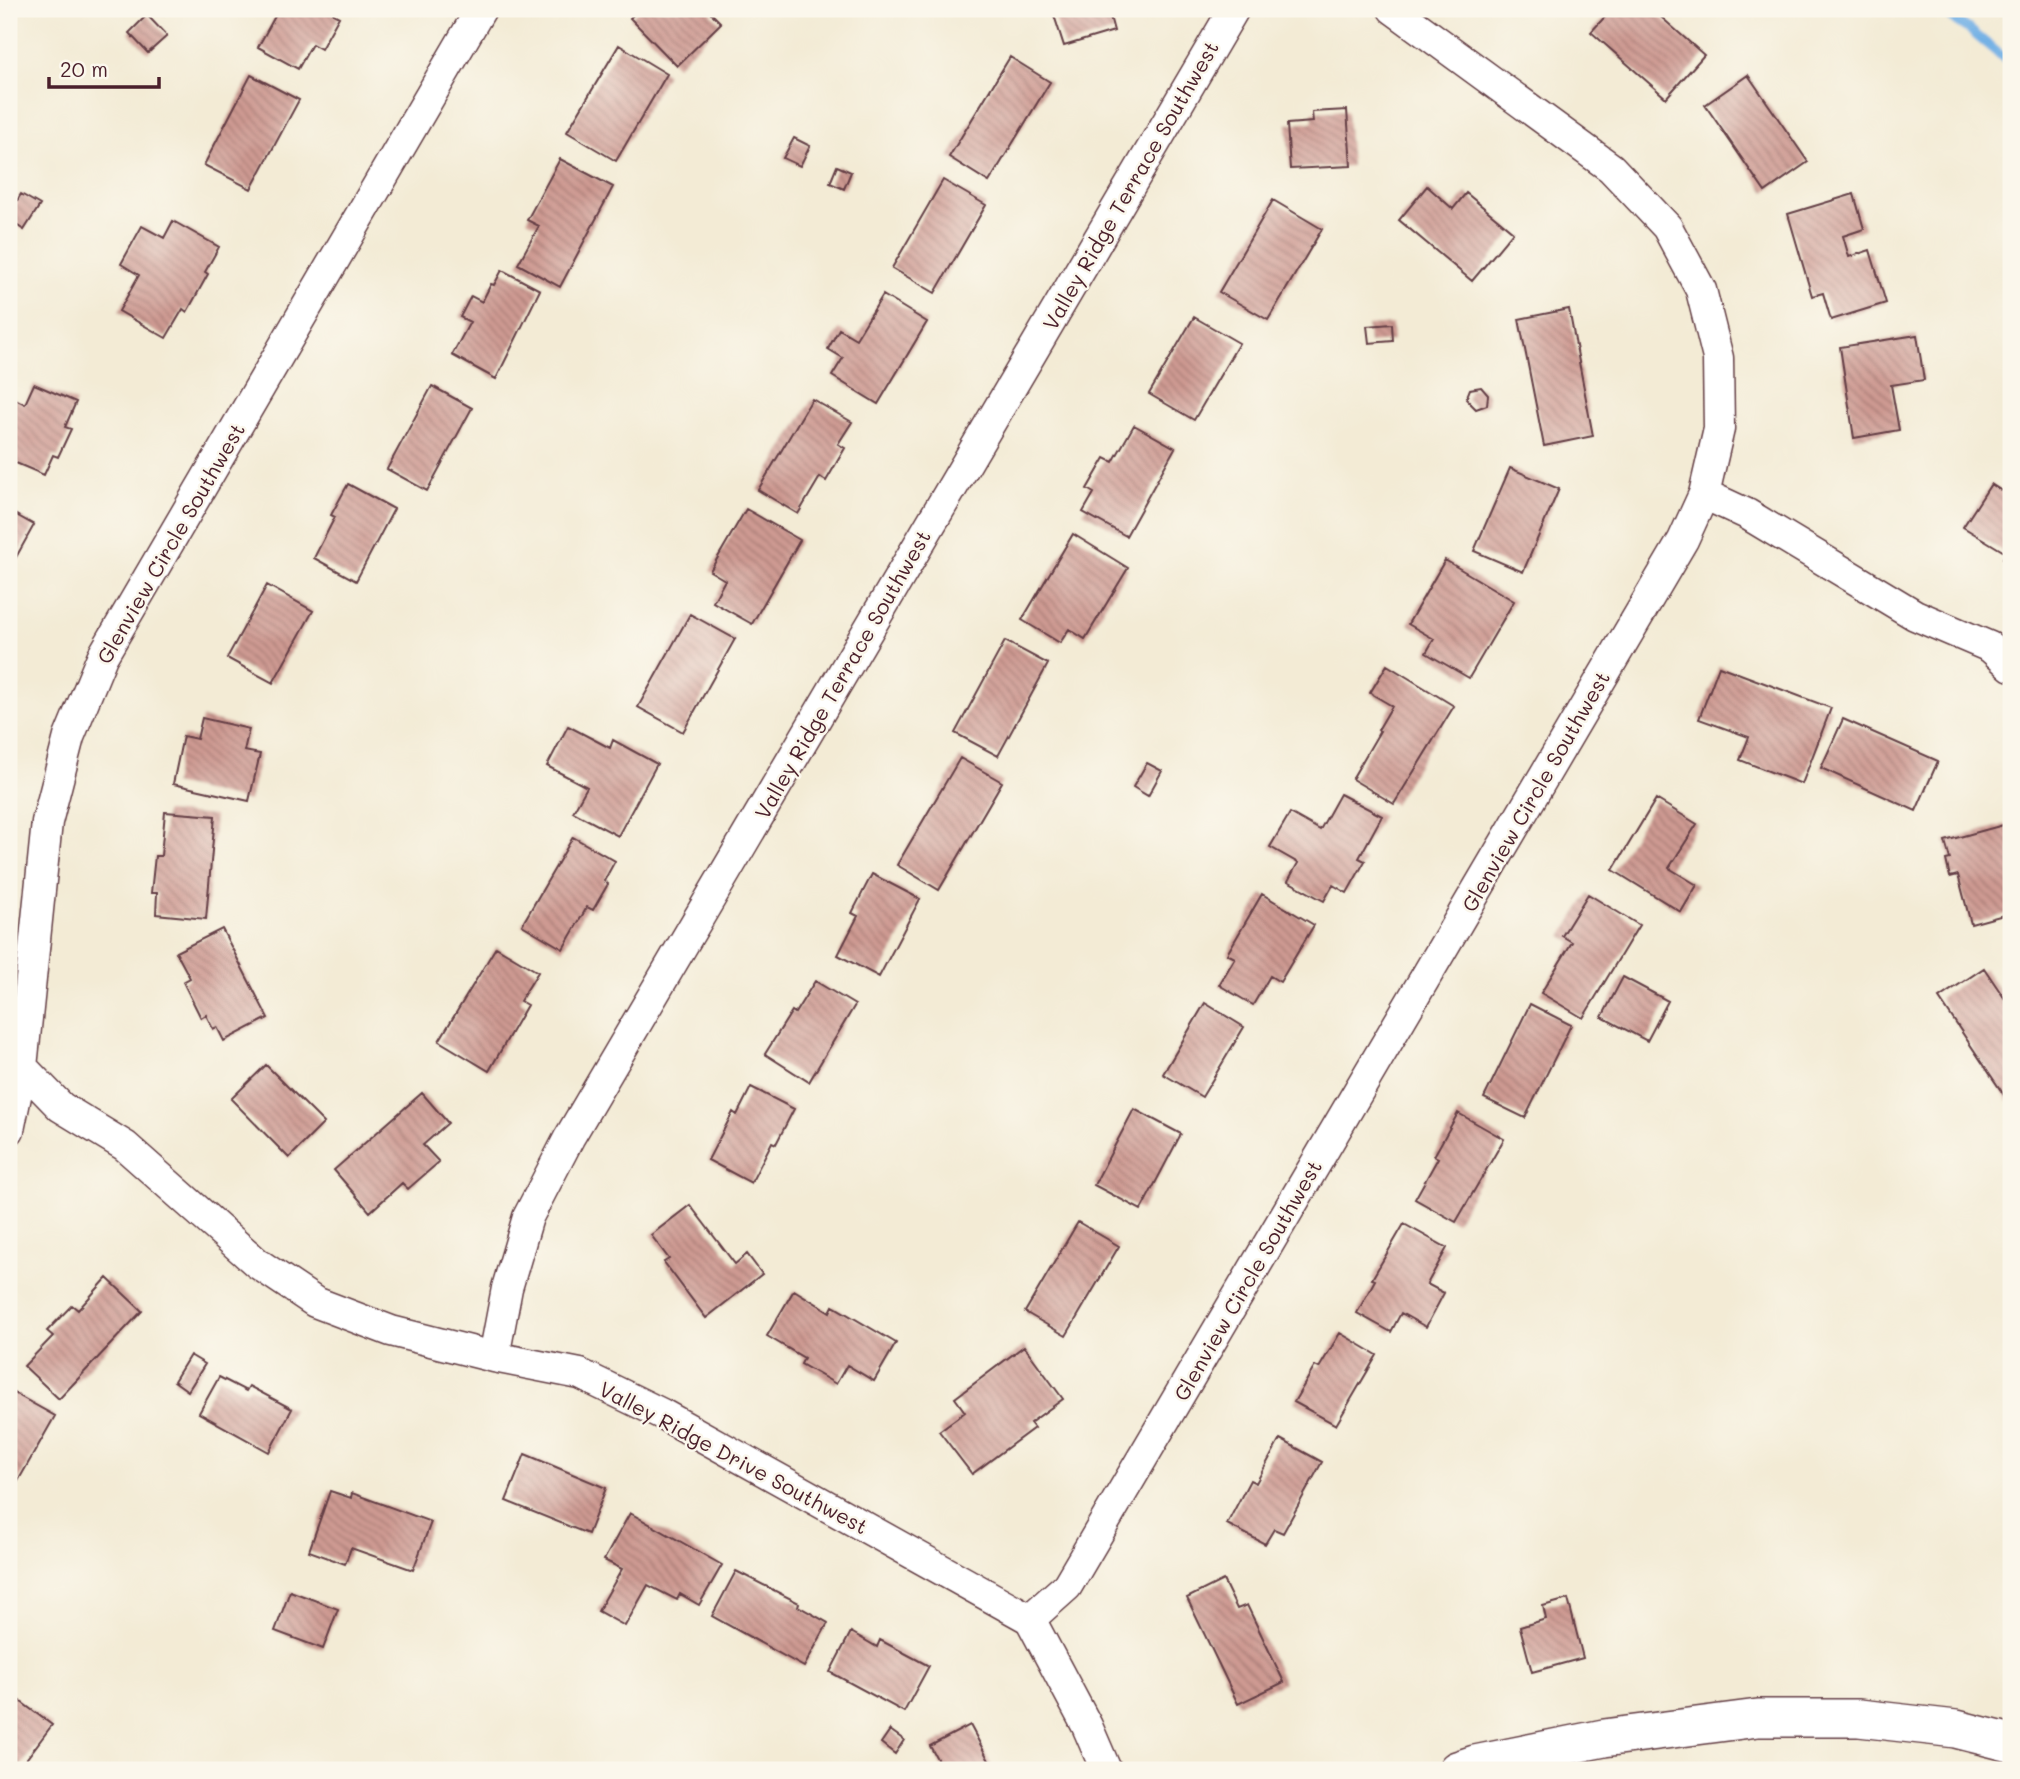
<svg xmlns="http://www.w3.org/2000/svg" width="2020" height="1779" font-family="Mali,sans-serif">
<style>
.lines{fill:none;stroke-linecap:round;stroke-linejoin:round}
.stream{stroke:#72b0e5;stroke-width:10}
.building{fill:url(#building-back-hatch)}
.minor-casing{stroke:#633e44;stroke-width:33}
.tertiary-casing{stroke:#633e44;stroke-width:40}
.minor{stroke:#fff;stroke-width:30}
.tertiary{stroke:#fff;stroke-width:37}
.labels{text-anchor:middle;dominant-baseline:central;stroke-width:5;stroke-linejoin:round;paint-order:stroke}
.street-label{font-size:21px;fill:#4a1f2b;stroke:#fbf7ec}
</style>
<defs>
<pattern id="building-back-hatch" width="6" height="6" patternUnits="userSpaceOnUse" patternTransform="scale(1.75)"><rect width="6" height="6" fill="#ce9a92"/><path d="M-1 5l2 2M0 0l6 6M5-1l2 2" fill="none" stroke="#a97d77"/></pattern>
</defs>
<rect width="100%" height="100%" fill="#fbf7ec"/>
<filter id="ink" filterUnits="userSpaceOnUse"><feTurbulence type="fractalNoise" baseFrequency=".0143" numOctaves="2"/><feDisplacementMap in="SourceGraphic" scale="14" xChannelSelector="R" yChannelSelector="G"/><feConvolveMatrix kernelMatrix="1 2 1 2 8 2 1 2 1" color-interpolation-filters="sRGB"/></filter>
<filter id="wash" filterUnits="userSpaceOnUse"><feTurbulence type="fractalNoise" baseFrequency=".00686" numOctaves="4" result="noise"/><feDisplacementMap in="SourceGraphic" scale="28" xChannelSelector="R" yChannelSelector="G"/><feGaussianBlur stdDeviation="1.57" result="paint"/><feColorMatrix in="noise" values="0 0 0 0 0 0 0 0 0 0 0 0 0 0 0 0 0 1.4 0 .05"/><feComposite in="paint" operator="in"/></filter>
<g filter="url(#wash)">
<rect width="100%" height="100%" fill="#f3ebd5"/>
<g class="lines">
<path class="stream" d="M1938 9 1970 30 2011 64"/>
</g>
<g id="blocks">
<path class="building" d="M279 9H336L333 14 339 17 321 49 312 44 298 69 258 47Z
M639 9H715L711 13 721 23 677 66 630 18Z
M1052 9H1108L1114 31 1064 46Z
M1612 9H1652L1704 55 1666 98 1591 32Z
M147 15 167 36 148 53 129 33Z
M619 45 667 74 616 161 567 132Z
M1010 57 1050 82 989 182 949 157Z
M251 75 299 100 251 189 204 165Z
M1748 75 1808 162 1765 192 1705 105Z
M1347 110 1351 166 1290 169 1287 124 1313 122 1312 112Z
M794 138 810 146 800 166 783 158Z
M560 159 613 187 560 287 518 264 539 226 527 220Z
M837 166 851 172 844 189 830 183Z
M943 180 986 205 935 293 892 268Z
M1427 186 1453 209 1466 193 1513 232 1472 281 1399 220Z
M21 194 40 205 24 230 9 220V214Z
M1854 194 1864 229 1843 236 1849 257 1870 250 1886 303 1831 320 1823 293 1812 296 1788 214Z
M1273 200 1322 229 1268 320 1219 292Z
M173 221 219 247 205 272 208 274 187 312 183 309 166 338 119 311 139 275 121 264 142 226 164 238Z
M502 270 540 290 496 379 452 355 470 322 460 317 471 296 482 302 491 284 494 285Z
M883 295 927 322 878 404 832 376 843 358 828 349 839 329 856 339Z
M1569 309 1593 436 1544 446 1519 319Z
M1194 317 1239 343 1194 420 1149 394Z
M1392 324 1393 341 1369 343 1367 326Z
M1917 335 1924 380 1891 385 1899 430 1854 438 1840 347Z
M34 384 76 402 65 427 71 429 58 457 53 455 44 475 9 460V396L25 404Z
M432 386 472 408 427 491 387 469Z
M1481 387 1488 395 1487 405 1476 409 1466 399 1470 389Z
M812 399 852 422 838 444 845 448 826 481 820 477 798 514 758 490Z
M1134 425 1175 448 1126 536 1083 512 1094 493 1087 489 1105 458 1113 462Z
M1510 468 1559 489 1523 572 1474 551Z
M348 484 394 509 356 581 314 558 335 517 331 515Z
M1991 484 2011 497V563L2003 558 2006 553 1963 527Z
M746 509 800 540 752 624 713 602 725 580 710 571Z
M9 511 34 525 10 568 14 570 9 579Z
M1073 534 1128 568 1085 639 1069 629 1060 643 1022 620Z
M1445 560 1514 601 1469 678 1426 653 1434 639 1408 624Z
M267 585 313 611 273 683 227 658Z
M690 614 735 639 683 732 638 707Z
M1005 641 1048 664 998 756 955 733Z
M1387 665 1454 706 1394 804 1352 779 1380 731 1378 730 1392 706 1370 693Z
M1719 666 1831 708 1802 784 1740 760 1749 737 1699 719Z
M202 718 249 729 244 751 260 754 249 801 173 784 183 736 197 739Z
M1843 719 1938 761 1916 811 1821 768Z
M568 726 610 748 613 740 657 764 618 836 573 812 587 787 547 766Z
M960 758 1002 782 939 890 897 865Z
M1147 763 1162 771 1148 796 1133 787Z
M1340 794 1382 816 1359 858 1365 861 1347 893 1333 885 1324 901 1288 881 1298 863 1270 847 1290 813 1320 830Z
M1656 799 1697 824 1669 868 1697 885 1681 912 1613 870Z
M165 812 215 816 206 919 156 914 157 893H151L155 856H161Z
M2007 824 2011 840V913L1971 924 1958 875 1950 877 1946 860 1950 859 1945 841Z
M573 837 615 861 604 881 608 884 593 910 587 907 563 949 522 925Z
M872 874 920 899 879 977 838 955 858 916 852 913Z
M1262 894 1314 925 1280 982 1270 976 1253 1005 1219 985 1235 958 1227 954Z
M1588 894 1639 925 1583 1018 1541 993 1572 942 1562 936Z
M222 929 268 1018 224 1041 217 1027 213 1029 206 1015 201 1018 183 982 190 978 176 952Z
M496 947 538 972 520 1001 527 1005 489 1071 439 1041Z
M1984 968 2011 1008V1099L2008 1101 1939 998Z
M1623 977 1668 1001 1647 1041 1602 1017Z
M815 981 855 1005 809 1082 765 1054 792 1011 795 1013Z
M1205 1003 1244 1027 1202 1097 1163 1074Z
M1530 1004 1571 1025 1525 1118 1484 1098Z
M266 1065 324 1123 289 1158 231 1099Z
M751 1087 794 1109 776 1144 772 1142 751 1183 708 1160 733 1112 737 1115Z
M422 1093 448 1123 423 1145 439 1162 408 1189 402 1183 370 1212 334 1170Z
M1134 1109 1181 1134 1141 1210 1094 1185Z
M1458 1113 1504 1139 1456 1222 1415 1199 1438 1158 1434 1156Z
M690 1205 735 1264 747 1254 762 1274 706 1318 664 1262 669 1259 651 1235Z
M1078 1222 1119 1246 1066 1336 1025 1312Z
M1404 1224 1447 1248 1427 1284 1444 1293 1426 1327 1401 1313 1391 1332 1357 1313 1375 1280 1372 1279Z
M107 1278 142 1311 59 1399 24 1366 53 1336 47 1331 72 1305 78 1310Z
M794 1290 830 1312 833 1306 896 1343 874 1381 847 1365 836 1384 801 1364 804 1358 767 1336Z
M1340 1333 1377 1355 1336 1425 1294 1402 1315 1366 1319 1368Z
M1024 1346 1063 1399 1030 1423 1034 1428 972 1474 939 1431 965 1412 955 1398Z
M190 1355 205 1364 188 1391 174 1381Z
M219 1377 246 1391 249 1386 292 1409 269 1452 199 1413Z
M12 1392 55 1416 9 1497V1399Z
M1280 1439 1322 1462 1283 1533 1274 1529 1265 1544 1227 1524 1250 1480 1256 1483Z
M525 1454 606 1488 588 1534 506 1501Z
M330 1491 351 1498 352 1493 431 1522 413 1570 351 1548 345 1564 309 1551Z
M630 1513 722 1565 699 1605 680 1594 677 1600 648 1585 625 1626 598 1611 622 1569 604 1560Z
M736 1571 799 1603 798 1606 828 1623 804 1667 712 1616Z
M1223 1580 1237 1609 1247 1605 1284 1682 1238 1704 1187 1598Z
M290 1591 338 1609 323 1649 275 1631Z
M1568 1599 1583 1658 1532 1672 1520 1627 1546 1619 1543 1606Z
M851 1632 877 1647 880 1640 929 1666 904 1712 830 1672Z
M9 1693 52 1725 18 1770H9Z
M970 1725 994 1770H943L930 1746Z
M890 1730 904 1740 895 1754 881 1743Z"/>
</g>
</g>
<g filter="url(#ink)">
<use href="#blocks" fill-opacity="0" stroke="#633e44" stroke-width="2"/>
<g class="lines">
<defs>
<path id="minor" d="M1704 494 1747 514 1915 615 1990 647 2011 666
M9 1060 22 1067 61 1107 125 1146 257 1263 315 1302 391 1331 494 1357 580 1374 662 1414 1030 1619 1087 1726 1106 1770
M9 1130 22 1067 47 822 69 737 102 657 481 9
M494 1357 507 1288 528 1217 569 1138 1234 9
M1030 1619 1067 1586 1683 540 1704 494 1719 429 1718 358 1701 290 1667 227 1611 168 1393 9"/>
<path id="tertiary" d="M1457 1770 1475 1764 1604 1738 1758 1718H1859L1956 1729 2011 1743"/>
</defs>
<use href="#minor" class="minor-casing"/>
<use href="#tertiary" class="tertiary-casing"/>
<use href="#minor" class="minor"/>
<use href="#tertiary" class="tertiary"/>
</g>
</g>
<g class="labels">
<g class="street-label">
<text transform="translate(1130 185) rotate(-60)">Valley Ridge Terrace Southwest</text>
<text transform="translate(170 543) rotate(-60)">Glenview Circle Southwest</text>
<text transform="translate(842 674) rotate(-60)">Valley Ridge Terrace Southwest</text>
<text transform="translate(1535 791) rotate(-60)">Glenview Circle Southwest</text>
<text transform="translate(1247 1280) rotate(-60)">Glenview Circle Southwest</text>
<text transform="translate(734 1457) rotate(28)">Valley Ridge Drive Southwest</text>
</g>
</g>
<rect width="2020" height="1779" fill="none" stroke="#fbf7ec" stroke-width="35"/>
<path d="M49 77v10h110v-10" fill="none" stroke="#4a1f2b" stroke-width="3.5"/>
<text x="60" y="77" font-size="21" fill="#4a1f2b" stroke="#fbf7ec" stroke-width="5" paint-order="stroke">20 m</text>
</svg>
